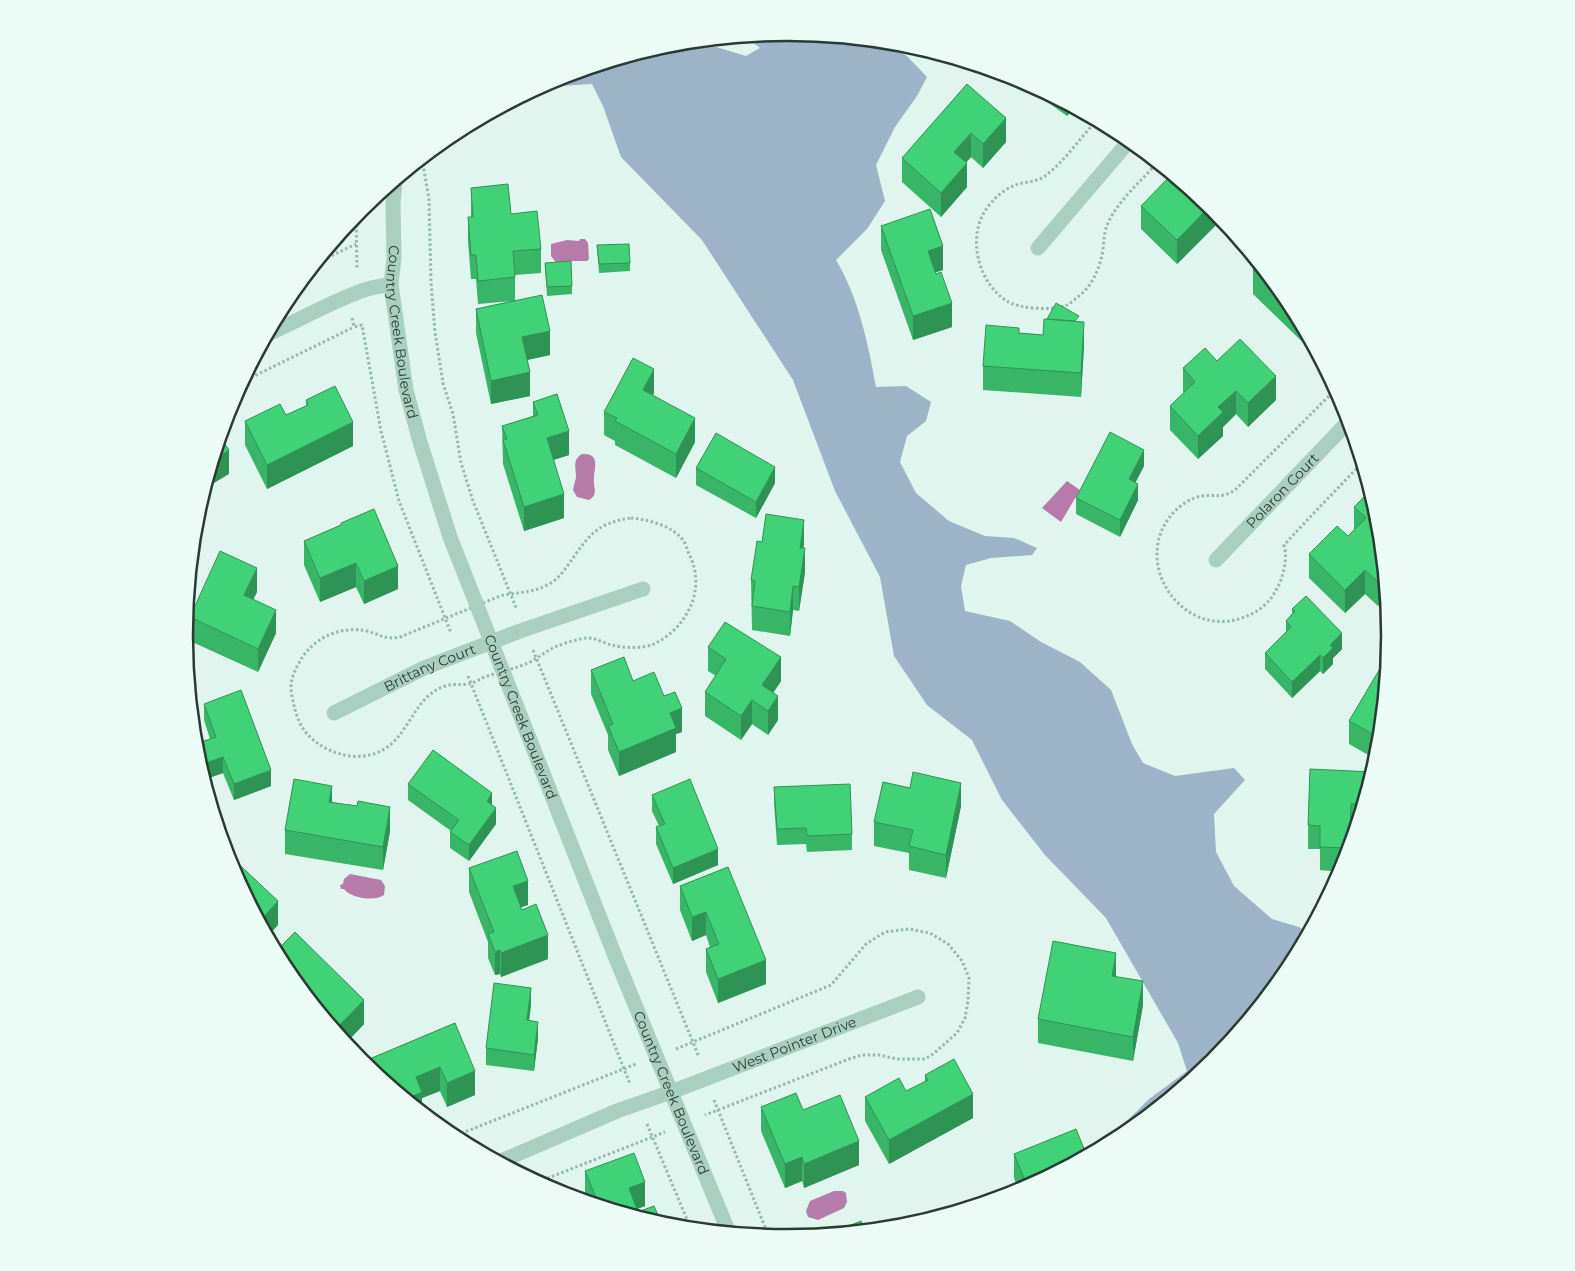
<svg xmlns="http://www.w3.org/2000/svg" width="1575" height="1271" font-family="Montserrat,sans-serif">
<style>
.green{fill:#9db3c7}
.water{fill:#b67aab}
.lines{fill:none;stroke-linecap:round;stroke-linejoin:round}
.path{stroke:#93bbaa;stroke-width:3;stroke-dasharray:2.5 2.5;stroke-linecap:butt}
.minor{stroke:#a9cfc0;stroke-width:15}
.wall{fill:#38b567}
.shaded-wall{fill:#2e9354}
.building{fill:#41d278;stroke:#2e9354}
.labels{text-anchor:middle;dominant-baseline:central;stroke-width:4;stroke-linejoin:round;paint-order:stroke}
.street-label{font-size:14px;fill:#293c32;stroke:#ecfcf7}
.rim{fill:none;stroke:#293c32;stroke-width:2.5}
</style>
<rect width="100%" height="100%" fill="#dff5ee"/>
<path class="green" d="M787 33 889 43 908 57 927 77 917 96 895 127 876 165 885 201 867 229 836 260C859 299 868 343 876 387L906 386 931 402 926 421 907 436 900 462 916 493 949 521 985 536 1014 538 1037 548 1032 555 991 558 966 565 961 586 965 611 1010 621 1041 642 1080 662 1111 690 1132 744 1143 763 1175 776 1234 768 1245 780 1214 814 1216 852 1234 886 1272 919 1299 927 1309 933 1289 971 1214 1062 1134 1127 1129 1119 1149 1099 1187 1071 1178 1043 1106 918 1045 855 1002 800 972 740 927 705 894 656 880 577 835 491 793 380 702 240 621 157 603 106 592 84 559 86 547 84 557 78 670 44 696 41 746 56 760 48 746 37Z"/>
<path class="water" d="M580 239H585L588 243 589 259 587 261H565L558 265 551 256V244L567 240 579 241Z
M582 454C601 453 594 468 594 478 593 488 599 494 589 500L577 497 573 490C574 485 575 482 576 477 576 467 572 460 582 454Z
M1067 481 1080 490 1061 522 1042 508Z
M350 874 381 880 385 886 384 895C375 902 350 898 344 889H341L340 885 343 884 344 879Z
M834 1191H843L846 1193 847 1202 844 1208 818 1220 808 1217 806 1211 810 1201Z"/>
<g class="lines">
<path class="path" d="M1097 120C1081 137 1063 163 1045 176 1036 183 1023 181 1013 186 1003 190 991 201 985 211 967 239 979 284 1007 301 1019 309 1054 311 1067 305 1071 303 1075 299 1079 296 1093 285 1100 267 1103 250 1104 239 1104 231 1109 221 1119 200 1142 180 1157 163
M422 159 429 199 431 282 435 332 443 383 453 414 461 463 473 501 517 610
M356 215 357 270
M318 262 356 244
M352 318 354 327 362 325 381 431 399 501 451 633
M242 382 354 327
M1336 389 1235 490C1221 499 1217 494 1202 496 1193 497 1182 504 1176 510 1126 559 1183 644 1247 616 1258 612 1269 603 1275 592 1283 579 1288 560 1284 545L1311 516 1362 463
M631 518C649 520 671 525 683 540 686 544 687 550 689 554 707 589 687 628 654 644 643 649 623 648 612 645 603 643 595 637 586 638 575 640 563 643 553 648 545 652 538 658 530 662 515 669 498 672 482 678 479 680 475 682 472 683 464 686 454 683 445 686 407 699 410 751 363 756 341 759 311 745 301 725 296 716 294 706 292 696 289 684 293 673 299 663 311 639 340 625 367 631 382 635 384 640 400 637L500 596C517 592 534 593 549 584 557 580 563 572 568 565 588 537 595 523 631 518Z
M533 650 699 1057
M468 676 630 1084
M676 1049 831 985 866 944 885 932 909 929 930 933 948 944 962 961 969 978 968 1001 965 1018 957 1033 933 1054 925 1059H897L879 1055H862L849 1059 705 1115
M714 1100 769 1237
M647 1124 691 1229
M452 1137 636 1064
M538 1182 665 1132"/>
<g class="minor">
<path id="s1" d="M395 182 393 203 394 258 391 284 406 390 420 442 450 537 615 956 729 1233"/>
<path d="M1038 248 1130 140"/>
<path d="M268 334C300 320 330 302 364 290 372 287 382 286 391 284"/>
<path id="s2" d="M1216 560 1349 421"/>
<path id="s3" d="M334 713 424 668 520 631 643 589"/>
<path id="s4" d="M499 1162 617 1111 671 1092 918 997"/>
</g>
</g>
<path class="wall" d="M1013 77 1019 79 1073 108 1067 116Z
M967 84 1006 142 983 168 971 157 966 162 967 187 941 217 902 182V158Z
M471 188 511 214 541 249V273L515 275V301L550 355 527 360 530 396 491 404 476 333V309L512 301 478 304 476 279H471L468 241V217H471Z
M1141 206 1214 209 1241 243 1239 245 1217 224 1177 264 1141 229Z
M881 226 943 270 935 272 952 327 913 340 881 250Z
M597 245 630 263V271L599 273Z
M545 263 572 286V294L547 296Z
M1253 270 1289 301 1320 359 1253 294Z
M1079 322 1084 346 1081 397 983 390V366L1019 333 1043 335Z
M1217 361 1276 400 1248 427 1236 414 1223 427V436L1198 459 1170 430V406L1184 393 1183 392V368Z
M654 393 653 395 695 442 676 478 615 445V441L604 435V412Z
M306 400 353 446 267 489 245 445V421L286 415 306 406Z
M533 402 569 455 553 460 564 518 524 531 503 464 502 426 533 416Z
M1144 466 1135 483 1138 500 1120 537 1076 514V498Z
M696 468 775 483 756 518 696 485Z
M1354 507 1379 518 1378 606 1365 594 1345 613 1309 578V554L1348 536 1354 530Z
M341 523 398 589 364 604 356 587 320 602 304 565V541L341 525Z
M804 544 803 548 805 572 799 611 793 610 790 636 752 630 751 580Z
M257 592 253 599 276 633 258 672 190 641V617Z
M1292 609 1342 649 1333 658V664L1323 674 1320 671 1292 698 1265 669V653L1286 633V621L1292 614Z
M708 647 781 681 773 693 778 720 768 735 752 724 741 740 705 716V692L716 676 708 671Z
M1389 656 1379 753 1377 760 1349 744V721Z
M591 670 633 681 664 696 682 732 676 734V752L619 776 608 750V735L591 694Z
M204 704 271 786 234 800 223 773 206 779 198 759V743L210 739 204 720Z
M1373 772 1356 828H1351L1350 849 1344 867 1342 872 1320 870V849H1308V825Z
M408 784 492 805 496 824 469 861 450 848V832L451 831 408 800Z
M774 787 852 834V850L807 852 806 844 777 845 774 803Z
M652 795 718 865 673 884 656 844V827L659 826 652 811Z
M332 802 390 831 383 870 285 854V830Z
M961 806 946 878 909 870V853L874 846V822Z
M728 867 766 984 718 1003 706 972V949L710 947 706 935 692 941 680 910V886Z
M469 868 528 905 521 907 548 959 501 977 500 974 495 975 488 958V942L469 892Z
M286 970 364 1024 346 1043Z
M1116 976 1143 1005 1133 1061 1038 1043V1019Z
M531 1004 529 1021 538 1038 534 1071 486 1065V1048Z
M455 1023 475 1095 447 1107 440 1091 422 1098V1112L367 1067V1060Z
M925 1075 973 1118 889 1164 865 1121V1097L906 1091 925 1082Z
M761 1107 803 1110 859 1165 804 1188 802 1181 785 1188 761 1131Z
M1014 1154 1087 1156 1019 1192 1014 1178Z
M585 1171 645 1206 637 1209 638 1212 662 1224 588 1202 585 1195Z"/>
<path class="shaded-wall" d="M1067 105 1073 108 1067 116Z
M1006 118V142L983 168V144Z
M971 133V157L954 176V152Z
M967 163V187L941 217V193Z
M1210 206 1217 212V224L1177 264V240Z
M943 246V270L928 275V251Z
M952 303V327L913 340V316Z
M1084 322V346L1081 397V373Z
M550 331V355L522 361V337Z
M654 369V393L643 413V390Z
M530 372V396L491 404V381Z
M1276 376V400L1248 427V403Z
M1236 391V414L1223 427V436L1198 459V436L1218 407Z
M695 418V442L676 478V454Z
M353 422V446L267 489V465Z
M569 431V455L547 462V438Z
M229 450V474L209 486V493L202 497 214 460Z
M1144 450V466L1129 495V479Z
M775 467V483L756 518V502Z
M1138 484V500L1120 537V520Z
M564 494V518L524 531V507Z
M804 520V544L800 572V548Z
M805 548V572L799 611V587Z
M356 563V587L320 602V578Z
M398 566V589L364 604V581Z
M257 568V592L244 619V595Z
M1365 570V594L1345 613V590Z
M1385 576 1387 597 1378 606V582Z
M793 586V610L790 636V612Z
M276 610V633L258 672V649Z
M1342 633V649L1333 658V664L1323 674V658L1330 645Z
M1320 655V671L1292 698V682Z
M781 657V681L763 708 762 685Z
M778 696V720L768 735V711Z
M752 700V724L741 740V716Z
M682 708V732L676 734V752L619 776V752L670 713Z
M223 757V773L206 779V763Z
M271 770V786L234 800V784Z
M961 783V806L946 878V855Z
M332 786V809L329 802Z
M492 793V810L487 801Z
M1351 804V828L1350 849 1349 853Z
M390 807V831L383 870V847Z
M496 808V824L469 861V845Z
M718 849V865L673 884V868Z
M528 881V905L513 910V886Z
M278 901V925L268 936 260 921Z
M706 912V935L692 941V917Z
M548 935V959L501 977V953Z
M500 950V974L495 975V952Z
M1116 953V977L1112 976Z
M766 960V984L718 1003V979Z
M1143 981V1005L1133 1061V1037Z
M531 988V1004L527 1037V1020Z
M364 1000V1024L346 1043 337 1032V1028Z
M538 1022V1038L534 1071V1055Z
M440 1067V1091L422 1098V1112L406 1099 416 1077Z
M475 1071V1095L447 1107V1083Z
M973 1094V1118L889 1164V1140Z
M859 1141V1165L804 1188V1164Z
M802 1157V1181L785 1188V1164Z
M645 1182V1206L629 1212V1188Z"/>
<path class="building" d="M967 84 1006 118 983 144 971 133 954 152 967 163 941 193 902 158Z
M1172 174 1210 206 1177 240 1141 206Z
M508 184 511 214 537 211 541 249 513 251 515 277 478 281 476 255H471L468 217H473L471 188Z
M930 209 943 246 928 251 936 274 941 272 952 303 913 316 881 226Z
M629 244 630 263 599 264 597 245Z
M571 261 572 286 547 287 545 263Z
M1259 264 1289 301 1294 309 1253 270Z
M542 295 550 331 522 337 530 372 491 381 476 309Z
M1056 303 1079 316 1075 321 1047 319Z
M1044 319 1084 322 1081 373 983 366 986 325 1019 328V333L1043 335Z
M1240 339 1276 376 1248 403 1236 391 1218 407 1223 412 1198 436 1170 406 1195 382 1183 368 1205 348 1217 361Z
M633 358 654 369 643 390 695 418 676 454 615 421 617 418 604 412Z
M335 386 353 422 267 465 245 421 280 404 286 415 308 405 306 400Z
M557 394 569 431 547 438 564 494 524 507 503 440 507 439 502 426 538 415 533 402Z
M1110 432 1144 450 1129 479 1138 484 1120 520 1076 498Z
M716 433 775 467 756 502 696 468Z
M220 437 229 450 214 460Z
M1371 490 1379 518 1385 576 1378 582 1365 570 1345 590 1309 554 1337 526 1348 536 1366 518 1354 507Z
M374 509 398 566 364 581 356 563 320 578 304 541 341 525V523Z
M766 514 804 520 800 548H805L799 587 793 586 790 612 752 606 755 581 751 580 757 541 762 542Z
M220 551 257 568 244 595 276 610 258 649 190 617Z
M1306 596 1342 633 1330 645 1333 648 1323 658 1320 655 1292 682 1265 653 1291 627 1286 621 1295 611 1292 609Z
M725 622 781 657 762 685 778 696 768 711 752 700 741 716 705 692 726 659 708 647Z
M1388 655 1389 656 1380 738 1349 721Z
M624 657 633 681 654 672 664 696 675 692 682 708 670 713 676 728 619 752 608 726 613 724 591 670Z
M241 690 271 770 234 784 223 757 206 763 198 743 216 737 204 704Z
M433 750 492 793 487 801 496 808 469 845 450 832 459 820 408 784Z
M1310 769 1373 772 1363 804H1351L1349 848 1320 847V826L1308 825Z
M913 772 961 783 946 855 909 846 913 830 874 822 883 782 910 788Z
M294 779 332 786 329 802 357 806 358 801 390 807 383 847 285 830Z
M690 779 718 849 673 868 656 827 665 824 652 795Z
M850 784 852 834 807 836 806 828 777 829 774 787Z
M517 851 528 881 513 886 522 910 536 904 548 935 501 953 500 950 495 952 488 934 494 932 469 868Z
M226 853H227L278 901 260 921 230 866Z
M728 867 766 960 718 979 706 949 719 944 706 912 692 917 680 886Z
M295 932 364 1000 337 1028 321 1013 315 1005 318 1002 299 984 298 985 286 970 276 951Z
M1053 941 1116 953 1112 976 1143 981 1133 1037 1038 1019Z
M494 983 531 988 527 1020 538 1022 534 1055 486 1048Z
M455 1023 475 1071 447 1083 440 1067 416 1077 422 1092 406 1099 371 1070 367 1060Z
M954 1059 973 1094 889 1140 865 1097 899 1078 906 1091 928 1080 925 1075Z
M796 1093 803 1110 840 1095 859 1141 804 1164 802 1157 785 1164 761 1107Z
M1076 1129 1087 1156 1028 1188 1014 1154Z
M634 1153 645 1182 629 1188 638 1212 654 1206 662 1224 599 1205 585 1171Z
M861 1221 865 1231 826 1235Z"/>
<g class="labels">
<g class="street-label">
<text stroke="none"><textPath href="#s1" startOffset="151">Country Creek Boulevard</textPath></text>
<text stroke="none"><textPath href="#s2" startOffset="96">Polaron Court</textPath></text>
<text stroke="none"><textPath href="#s3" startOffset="106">Brittany Court</textPath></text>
<text stroke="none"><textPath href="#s1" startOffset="556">Country Creek Boulevard</textPath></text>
<text stroke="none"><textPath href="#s4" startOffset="318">West Pointer Drive</textPath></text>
<text stroke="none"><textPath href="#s1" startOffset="961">Country Creek Boulevard</textPath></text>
</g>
</g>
<path d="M0 0H1575V1271H0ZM193 635a594 594 0 1 1 1188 0a594 594 0 1 1-1188 0Z" fill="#ecfcf7" fill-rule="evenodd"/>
<path class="rim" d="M193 635a594 594 0 1 1 1188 0a594 594 0 1 1-1188 0Z"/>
</svg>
